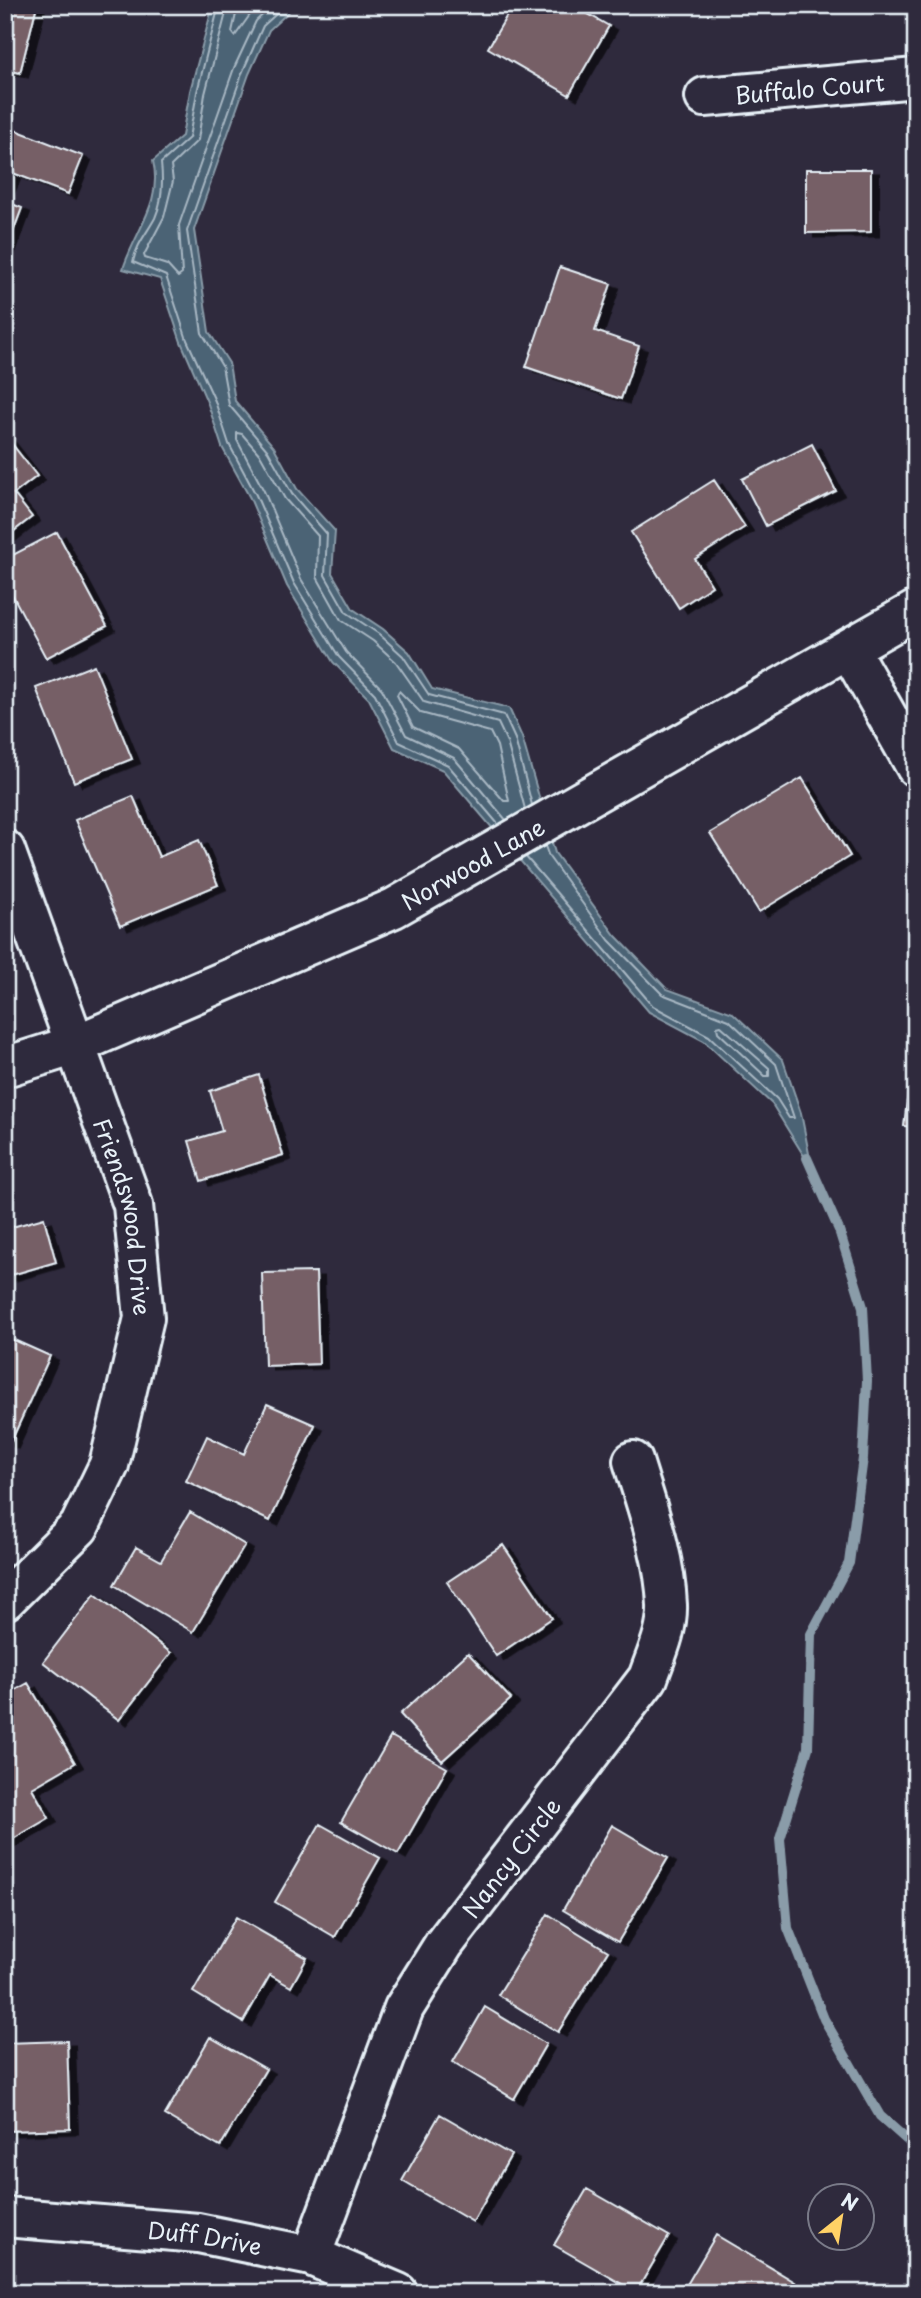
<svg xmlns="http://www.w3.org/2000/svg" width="921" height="2298" font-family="'Playpen Sans',sans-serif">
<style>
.water{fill:#4b6375;stroke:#8a9ca9;stroke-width:2}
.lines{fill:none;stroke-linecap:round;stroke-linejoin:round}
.shore{stroke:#a9b8c4;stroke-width:2}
.stream{stroke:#8a9ca9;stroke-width:10}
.building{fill:#765f66;stroke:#e8f1f8;stroke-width:2;filter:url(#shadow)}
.street-casing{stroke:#e8f1f8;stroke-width:44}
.secondary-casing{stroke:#e8f1f8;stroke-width:44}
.street{stroke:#2f2a3d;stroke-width:38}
.secondary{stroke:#2f2a3d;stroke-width:38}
.labels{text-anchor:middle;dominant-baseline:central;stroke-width:5;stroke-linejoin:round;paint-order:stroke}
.street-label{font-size:23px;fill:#e8f1f8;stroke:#2f2a3d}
</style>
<defs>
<filter id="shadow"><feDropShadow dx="8" dy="4.5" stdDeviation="0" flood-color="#0009"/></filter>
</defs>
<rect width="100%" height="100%" fill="#2f2a3d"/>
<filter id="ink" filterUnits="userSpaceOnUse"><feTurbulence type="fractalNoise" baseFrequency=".0143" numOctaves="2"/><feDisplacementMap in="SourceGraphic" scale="14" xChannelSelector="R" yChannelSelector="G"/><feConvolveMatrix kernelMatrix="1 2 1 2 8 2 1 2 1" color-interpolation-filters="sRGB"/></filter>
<g filter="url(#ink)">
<path class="water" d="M213 5H296L269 30 249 74 194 230 209 332 229 363 235 401 274 447 297 489 335 531 332 573 353 609 383 629 409 652 432 689 509 708 522 737 555 853 615 935 667 989 733 1013 783 1060 801 1113 812 1169 772 1104 704 1041 649 1012 443 770 394 748 369 699 333 662 287 586 250 498 222 447 208 404 181 342 160 279 123 269C135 231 163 202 153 161L182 136 190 91Z"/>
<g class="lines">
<path class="shore" d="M219 5 197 92 189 138 161 163C163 181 163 200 155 218 147 233 136 245 133 262L166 276 187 340 215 401 229 444 256 495 294 583 339 657 375 694 399 742 448 765 498 824
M228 5 205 94 198 140 171 166 173 181 164 217 144 255 145 258 167 265 178 277 182 274 179 225 234 68 256 21 273 5
M238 5 232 32 235 36 257 5
M286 5 263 26 243 71 187 231 202 333 222 366 229 405 268 451 292 494 327 534 325 575 346 612 379 634 403 656 429 695 504 715 515 739 532 805
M399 691 421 713 490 732 497 746 509 801H504L459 749 413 727 397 695Z
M506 820 454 758 406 735 382 689 346 652 301 579 264 491 237 440V433L242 434 261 456 285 499 318 536 317 577 341 620 373 641 396 662 424 702 498 723 507 742 525 809
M526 857 653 1006 709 1036 777 1099 789 1118H794L776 1064 729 1020 662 994 609 940 549 857 545 846
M721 1026 769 1068V1076H765L718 1032 717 1027Z"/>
<path class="stream" d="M807 1158 839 1230 863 1307 867 1381 863 1458 849 1563 811 1634 808 1748 780 1839 788 1928 824 2019 880 2116 916 2148"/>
</g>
<path class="building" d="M5 5H37L20 73 5 69Z
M513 5H572L609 26 569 95 488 48Z
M5 126 83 156 68 194 13 173 5 191Z
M806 169H871V232L806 233Z
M5 201 22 208 7 248H5Z
M560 267 611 284 595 331 639 346 621 399 526 367Z
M5 435 37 476 14 494 32 517 5 538Z
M812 444 836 491 766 526 742 479Z
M714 480 745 527 695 559 712 586 679 608 631 532Z
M57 532 107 626 46 658 5 581V559Z
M94 665 132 759 74 782 36 688Z
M802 778 850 856 759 912 710 833Z
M133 796 159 857 199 840 218 885 120 926 75 820Z
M259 1075 283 1155 201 1181 189 1141 222 1131 210 1091Z
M909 1082H916V1127L904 1126Z
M44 1218 56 1262 5 1277V1229Z
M316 1272 319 1364 265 1366 262 1273Z
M5 1336 50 1356 10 1444 5 1442Z
M267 1404 315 1425 270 1521 186 1481 207 1436 244 1454Z
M190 1512 245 1545 193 1632 114 1585 136 1547 161 1561Z
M503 1545 552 1618 496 1656 447 1582Z
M95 1594 171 1653 119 1720 43 1662Z
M468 1653 511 1699 442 1761 400 1714Z
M28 1683 75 1763 32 1788 49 1818 6 1843 5 1696Z
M391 1736 447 1768 398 1854 341 1822Z
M320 1824 380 1858 335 1937 275 1902Z
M612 1825 668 1858 618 1942 563 1910Z
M548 1914 608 1951 558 2032 498 1995Z
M236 1917 307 1958 291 1987 270 1975 243 2022 193 1992Z
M485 2007 546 2044 514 2099 453 2062Z
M210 2037 266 2069 220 2147 165 2115Z
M67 2041 70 2129 5 2131V2043Z
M440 2114 511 2155 473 2222 402 2181Z
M587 2189 669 2236 636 2292 554 2245Z
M716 2235 795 2282 789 2293H682Z"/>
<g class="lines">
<defs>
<g id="street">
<path id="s1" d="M705 97 916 78"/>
<path d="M849 649 916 767"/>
<path id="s2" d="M5 850 133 1205 144 1318 109 1465 79 1527 5 1600"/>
<path id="s3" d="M5 2217 198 2233 311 2256 398 2293"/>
<path id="s4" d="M311 2256 404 2008 444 1944 648 1678C656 1655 668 1630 667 1605 665 1556 647 1507 633 1461"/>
</g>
<g id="secondary">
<path id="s5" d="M5 1067 75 1045 394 908 916 610"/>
</g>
</defs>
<use href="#street" class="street-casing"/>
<use href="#secondary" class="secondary-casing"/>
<use href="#street" class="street"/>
<use href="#secondary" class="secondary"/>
</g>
</g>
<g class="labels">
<g class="street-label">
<text stroke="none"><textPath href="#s1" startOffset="105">Buffalo Court</textPath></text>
<text stroke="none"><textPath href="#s5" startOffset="511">Norwood Lane</textPath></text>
<text stroke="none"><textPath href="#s2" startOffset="387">Friendswood Drive</textPath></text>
<text stroke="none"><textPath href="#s4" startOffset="450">Nancy Circle</textPath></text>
<text stroke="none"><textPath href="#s3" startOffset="201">Duff Drive</textPath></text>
</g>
</g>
<rect width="921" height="2298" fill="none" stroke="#2f2a3d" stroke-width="28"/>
<rect x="14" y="14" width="893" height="2270" fill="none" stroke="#e8f1f8" stroke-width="2.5" filter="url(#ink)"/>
<g transform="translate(841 2217) rotate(30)"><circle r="33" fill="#2f2a3d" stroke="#797a88" stroke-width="2"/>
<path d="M0-5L12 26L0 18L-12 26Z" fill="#ffd166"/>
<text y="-10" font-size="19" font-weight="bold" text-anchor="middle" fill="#e8f1f8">N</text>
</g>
</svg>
